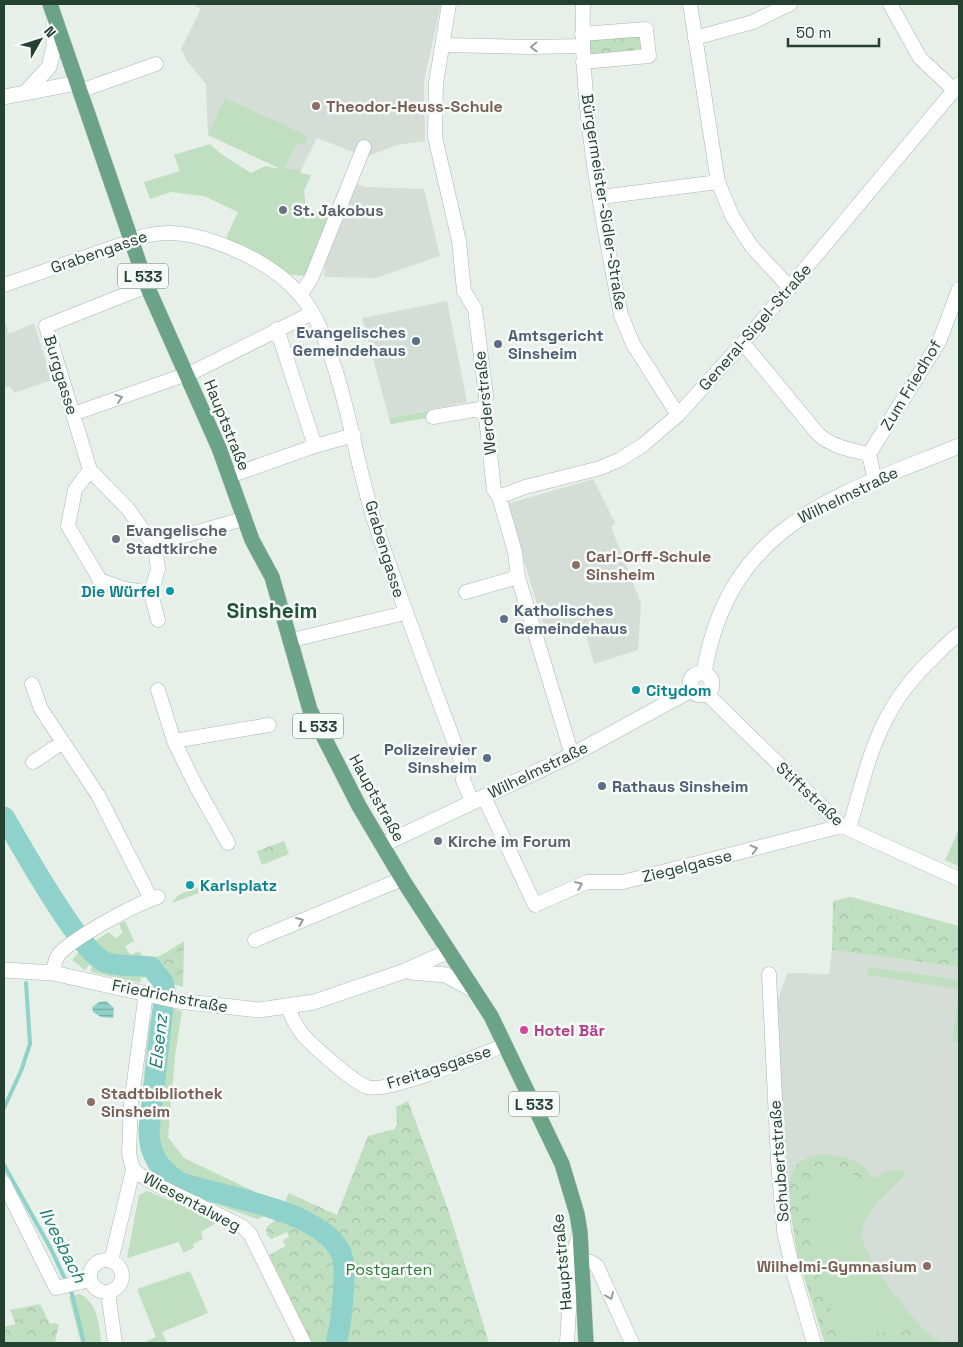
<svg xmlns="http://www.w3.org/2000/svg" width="963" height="1347" font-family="'Space Grotesk',sans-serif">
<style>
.built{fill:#d4ded7}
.green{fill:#bfdfc0}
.forest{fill:url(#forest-crowns)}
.water{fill:url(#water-rules)}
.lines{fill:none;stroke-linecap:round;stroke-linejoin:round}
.stream{stroke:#8fd2cb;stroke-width:4}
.river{stroke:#8fd2cb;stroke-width:21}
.minor-casing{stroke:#a8b7ae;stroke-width:15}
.secondary-casing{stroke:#a7bdb0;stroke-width:16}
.primary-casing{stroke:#c2cac6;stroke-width:16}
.minor{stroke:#fff;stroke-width:14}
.secondary{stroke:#fff;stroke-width:15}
.primary{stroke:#6ba386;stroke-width:15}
.oneway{stroke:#92a098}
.education-dot{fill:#8d6e63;stroke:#f7fbf8;stroke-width:2}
.worship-dot{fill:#6b7280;stroke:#f7fbf8;stroke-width:2}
.service-dot{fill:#5c6f8a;stroke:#f7fbf8;stroke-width:2}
.culture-dot{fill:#0f9aa8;stroke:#f7fbf8;stroke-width:2}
.hotel-dot{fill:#d1479c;stroke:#f7fbf8;stroke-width:2}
.labels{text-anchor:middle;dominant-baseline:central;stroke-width:5;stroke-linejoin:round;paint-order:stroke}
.shield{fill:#f7fbf8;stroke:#63796d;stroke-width:1}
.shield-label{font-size:15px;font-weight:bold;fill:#244132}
.education-label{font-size:16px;font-weight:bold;fill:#785e54;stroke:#f7fbf8;text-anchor:start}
.street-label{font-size:16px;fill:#244132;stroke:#f7fbf8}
.worship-label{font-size:16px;font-weight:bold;fill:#5b616d;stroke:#f7fbf8;text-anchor:start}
.service-label{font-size:16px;font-weight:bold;fill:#4e5e75;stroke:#f7fbf8;text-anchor:start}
.culture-label{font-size:16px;font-weight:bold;fill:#0d838f;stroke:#f7fbf8;text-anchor:start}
.hotel-label{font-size:16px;font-weight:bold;fill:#b23c85;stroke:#f7fbf8;text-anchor:start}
.park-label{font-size:16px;fill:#2f7838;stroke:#f7fbf8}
.water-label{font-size:18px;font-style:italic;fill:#1e7d74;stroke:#f7fbf8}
.district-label{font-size:21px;font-weight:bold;fill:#205339;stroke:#f7fbf8}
</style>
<defs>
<pattern id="forest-crowns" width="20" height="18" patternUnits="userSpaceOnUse" patternTransform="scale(1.25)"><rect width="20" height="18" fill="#bfdfc0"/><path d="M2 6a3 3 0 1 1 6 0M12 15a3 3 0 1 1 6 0" fill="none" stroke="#a4c1a5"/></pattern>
<pattern id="water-rules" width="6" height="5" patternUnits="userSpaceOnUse" patternTransform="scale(1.25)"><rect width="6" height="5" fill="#8fd2cb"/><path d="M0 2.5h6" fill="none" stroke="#75aca5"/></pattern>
</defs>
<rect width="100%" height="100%" fill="#e6efe8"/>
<path class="built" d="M192 4H441L424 81 425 141 397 145 366 157 317 138 301 170H283L208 135 206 84 187 61 181 49 201 9Z
M354 183 366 187 424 189 440 256 376 278 324 277 325 263Z
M447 301 467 402 389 418 362 318Z
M4 320 9 334 34 323 52 380 14 393 10 386 4 388Z
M593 479 615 523 611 527 641 603 638 650 594 664 583 624 546 634 507 504Z
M832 950 959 967V1343H825L798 1257 787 1192 775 1009 787 973 829 974Z"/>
<path class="green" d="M225 98 308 136 304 145 297 142 284 169 301 170V173L311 175 304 191 307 216 318 211 330 214 307 273 303 276 287 274 263 256 244 245 225 240 238 212 204 196 171 192 150 199 144 182 180 171 174 155 210 144 221 154 251 173 265 166 281 169 208 135Z
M432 410 433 417 391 424 389 418Z
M959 829V866L945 860Z
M207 884 215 887 172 903 178 895Z
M851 897 959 926V932L833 901Z
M125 921 134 941 125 946 130 955 139 951 144 959C126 959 103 960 92 943L109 932 115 938 123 933 119 924Z
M80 951C87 958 100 967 110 969 126 972 143 966 155 978V982L146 977 141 978 140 983 91 972 92 966 89 965 85 970 72 960Z
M869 967 959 980V989L867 975Z
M959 993V1042L952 1041Z
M156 1006 182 1011 175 1056 168 1137 184 1158 272 1200 265 1216 257 1219 193 1196 170 1185 149 1170 140 1148 139 1126 149 1024Z
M822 1154C847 1157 859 1158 874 1179 886 1171 893 1167 906 1173 891 1190 868 1207 862 1230 857 1251 906 1310 921 1326 927 1333 935 1338 941 1343H825L798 1257 787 1185 797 1164 811 1156Z
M147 1191 219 1221 201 1232 203 1239 193 1244 194 1248 183 1253 179 1242 127 1258 139 1195Z
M190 1271 208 1313 162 1332 167 1343H143L156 1337 137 1289Z
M79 1294C97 1300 100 1327 101 1343H81L69 1297Z"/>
<path class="forest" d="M642 33 644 52 589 56 588 39Z
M284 841 289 854 262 865 257 851Z
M833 901 959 932V967L832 950Z
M184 941 183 987 170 983 161 964 144 959 160 956Z
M408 1101 449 1212 489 1343H312L267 1256 286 1246 283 1240 289 1237 287 1232 271 1239 267 1235 266 1228 277 1218 289 1193 337 1215 368 1136 395 1129 397 1123 396 1107Z
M822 1154C847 1157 859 1158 874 1179L862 1180 833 1164 812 1175C801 1231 824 1286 840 1339L915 1327 918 1343H825L798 1257 787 1192 797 1164 811 1156Z
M40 1304 50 1324 55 1323 59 1325 55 1340 58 1343H4V1327L16 1324 10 1310Z"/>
<path class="water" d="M106 1001 114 1008 113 1018 101 1017 93 1012 92 1007 99 1002Z"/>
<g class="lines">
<path class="stream" d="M47 905 53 897
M4 1108 21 1071 30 1044 26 983
M4 1165 51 1249 72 1294 84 1343"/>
<path class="river" d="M4 817C22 847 79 951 105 962 118 967 137 965 151 967L163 982 165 991 149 1130C149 1155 160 1170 181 1183 224 1197 321 1210 341 1253 348 1267 341 1327 336 1343"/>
<defs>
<path id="minor" d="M449 4 436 83 435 137 459 241 464 291 475 309 486 396 485 408 494 490 499 497 515 552 518 577 572 755
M583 4C580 108 601 213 621 315L633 344 678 415
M690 4 718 182 732 216 752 247 790 288
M890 4 920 58 954 90
M582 34 646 29 649 56 583 62
M695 38 753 22 790 4
M443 45 530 47 583 46
M80 91 156 64
M601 197 718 182
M4 285 123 244C156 228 184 231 218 243 248 254 279 270 300 295 314 311 322 331 329 351 350 408 357 469 376 526 403 608 434 687 464 768L463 780 472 802
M147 286 46 326 90 470 128 509 155 547 158 569 151 593 158 620
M300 295 311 279 364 147
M277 329 315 446
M743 343 818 434C833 447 850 450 869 454
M73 414 193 372 312 313
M433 417 485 408
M90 470 75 490 68 526 100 580 125 589 151 593
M230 476 315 446 354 435
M875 481 869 454 939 342 959 289
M499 497 525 487 600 468 619 460 643 445 678 415 743 343 959 84
M155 547 166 541 243 519
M466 592 518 577
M296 639 405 613
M32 684 41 709 98 795 151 899
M158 690 174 741 196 786 228 843
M707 694 842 826 959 879
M174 741 269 725
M33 762 63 742
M484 797 535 905 587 882H623L842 826
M849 829C869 760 878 708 934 657 942 649 950 640 959 634
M255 940 402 879
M53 973C54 967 55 959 59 954 75 937 135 904 158 897
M769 974 778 1161 784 1231 794 1275 814 1343
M288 1007C297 1032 305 1038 324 1055 334 1064 355 1082 367 1087 386 1094 482 1054 505 1045
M133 1170 153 1183 242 1226 250 1234 304 1343
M4 1183 56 1288 90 1280
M90 1276a16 16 0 1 1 32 0a16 16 0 1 1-32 0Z
M111 1261 133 1170 129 1153 131 1104 146 993
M582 1261 591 1262 597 1266 632 1343
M108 1292 115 1343
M567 1343 572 1258 579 1235"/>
<path id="secondary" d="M27 91 49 67 54 47V18
M4 97 77 83
M690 684a11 11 0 1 1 22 0a11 11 0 1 1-22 0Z
M704 673C729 523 837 496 959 446
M382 845 572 755 691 690
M4 970 53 973 178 1001 259 1010 314 1002 402 972 447 952
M411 972 446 975 473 990"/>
<path id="primary" d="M50 4 147 286 219 448 252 540 272 577 310 710 359 806 404 882 491 1016 562 1164 577 1214 580 1232 586 1343"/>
</defs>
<use href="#minor" class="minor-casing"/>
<use href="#secondary" class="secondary-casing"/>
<use href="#primary" class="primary-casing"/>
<use href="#minor" class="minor"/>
<use href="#secondary" class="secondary"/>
<use href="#primary" class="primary"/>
</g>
<defs><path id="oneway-chevron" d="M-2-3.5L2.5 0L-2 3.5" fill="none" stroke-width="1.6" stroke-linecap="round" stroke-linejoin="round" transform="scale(1.25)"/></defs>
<g class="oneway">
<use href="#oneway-chevron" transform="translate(534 47) rotate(179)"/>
<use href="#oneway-chevron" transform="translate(119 398) rotate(-19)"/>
<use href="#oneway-chevron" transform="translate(754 849) rotate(-14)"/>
<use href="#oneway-chevron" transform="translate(579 885) rotate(-23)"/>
<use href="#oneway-chevron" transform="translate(300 921) rotate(-23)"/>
<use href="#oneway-chevron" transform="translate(610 1296) rotate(67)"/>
</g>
<g class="education-dot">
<circle cx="316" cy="106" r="5"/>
<circle cx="576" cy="565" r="5"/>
<circle cx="91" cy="1102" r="5"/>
<circle cx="927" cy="1266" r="5"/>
</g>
<g class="worship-dot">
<circle cx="283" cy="210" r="5"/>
<circle cx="116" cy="539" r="5"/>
<circle cx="438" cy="841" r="5"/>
</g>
<g class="service-dot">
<circle cx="416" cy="341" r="5"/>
<circle cx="498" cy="344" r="5"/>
<circle cx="504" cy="619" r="5"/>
<circle cx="487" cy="758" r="5"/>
<circle cx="602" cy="786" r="5"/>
</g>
<g class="culture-dot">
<circle cx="170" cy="591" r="5"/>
<circle cx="636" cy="690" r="5"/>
<circle cx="190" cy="885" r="5"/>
</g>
<circle class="hotel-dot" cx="524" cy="1030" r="5"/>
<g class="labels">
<g class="shield">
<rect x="118" y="263.5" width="50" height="25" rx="4"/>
<rect x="293" y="713.5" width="50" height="25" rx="4"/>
<rect x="509" y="1091.5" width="50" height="25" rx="4"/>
</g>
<g class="shield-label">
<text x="143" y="276">L 533</text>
<text x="318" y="726">L 533</text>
<text x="534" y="1104">L 533</text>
</g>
<g class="education-label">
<text x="326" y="106">Theodor-Heuss-Schule</text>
<text x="586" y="556">Carl-Orff-Schule<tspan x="586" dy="18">Sinsheim</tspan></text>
<text x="101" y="1093">Stadtbibliothek<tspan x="101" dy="18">Sinsheim</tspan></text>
<text x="917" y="1266" text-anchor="end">Wilhelmi-Gymnasium</text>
</g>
<g class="street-label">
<text transform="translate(604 202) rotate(81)">Bürgermeister-Sidler-Straße</text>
<text transform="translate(99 252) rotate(-19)">Grabengasse</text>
<text transform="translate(755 327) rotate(-49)">General-Sigel-Straße</text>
<text transform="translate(61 375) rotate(73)">Burggasse</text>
<text transform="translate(911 385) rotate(-59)">Zum Friedhof</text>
<text transform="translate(485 403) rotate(-96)">Werderstraße</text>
<text transform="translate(227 425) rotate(68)">Hauptstraße</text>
<text transform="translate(848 495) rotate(-26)">Wilhelmstraße</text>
<text transform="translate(385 549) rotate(73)">Grabengasse</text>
<text transform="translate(538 770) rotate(-26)">Wilhelmstraße</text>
<text transform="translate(810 794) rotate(43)">Stiftstraße</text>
<text transform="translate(377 798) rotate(61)">Hauptstraße</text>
<text transform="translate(687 866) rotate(-14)">Ziegelgasse</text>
<text transform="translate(170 996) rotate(11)">Friedrichstraße</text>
<text transform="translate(439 1067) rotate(-18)">Freitagsgasse</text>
<text transform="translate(779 1161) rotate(-94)">Schubertstraße</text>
<text transform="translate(192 1202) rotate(28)">Wiesentalweg</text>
<text transform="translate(562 1262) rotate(-95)">Hauptstraße</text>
</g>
<g class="worship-label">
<text x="293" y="210">St. Jakobus</text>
<text x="126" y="530">Evangelische<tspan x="126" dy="18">Stadtkirche</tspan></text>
<text x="448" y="841">Kirche im Forum</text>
</g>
<g class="service-label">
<text x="406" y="332" text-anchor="end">Evangelisches<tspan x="406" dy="18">Gemeindehaus</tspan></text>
<text x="508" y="335">Amtsgericht<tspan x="508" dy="18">Sinsheim</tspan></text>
<text x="514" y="610">Katholisches<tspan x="514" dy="18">Gemeindehaus</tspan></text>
<text x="477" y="749" text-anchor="end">Polizeirevier<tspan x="477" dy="18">Sinsheim</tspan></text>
<text x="612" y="786">Rathaus Sinsheim</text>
</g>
<g class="culture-label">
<text x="160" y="591" text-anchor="end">Die Würfel</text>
<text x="646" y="690">Citydom</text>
<text x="200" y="885">Karlsplatz</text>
</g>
<g class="hotel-label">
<text x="534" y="1030">Hotel Bär</text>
</g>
<g class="park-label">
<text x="389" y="1269">Postgarten</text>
</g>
<g class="water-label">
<text transform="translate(158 1042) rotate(-84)">Elsenz</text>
<text transform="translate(63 1245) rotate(63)">Ilvesbach</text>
</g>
<g class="district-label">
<text x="272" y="610">Sinsheim</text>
</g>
</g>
<rect width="963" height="1347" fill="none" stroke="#244132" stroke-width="10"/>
<g transform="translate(40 40) rotate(51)" stroke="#f7fbf8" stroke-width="4" paint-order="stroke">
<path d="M0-4L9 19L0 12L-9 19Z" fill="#244132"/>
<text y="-8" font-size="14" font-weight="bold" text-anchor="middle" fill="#244132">N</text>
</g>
<path d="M788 38v8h91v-8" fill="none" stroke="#244132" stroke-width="2.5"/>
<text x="796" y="38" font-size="15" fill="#244132" stroke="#f7fbf8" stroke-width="4" paint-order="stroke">50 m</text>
</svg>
